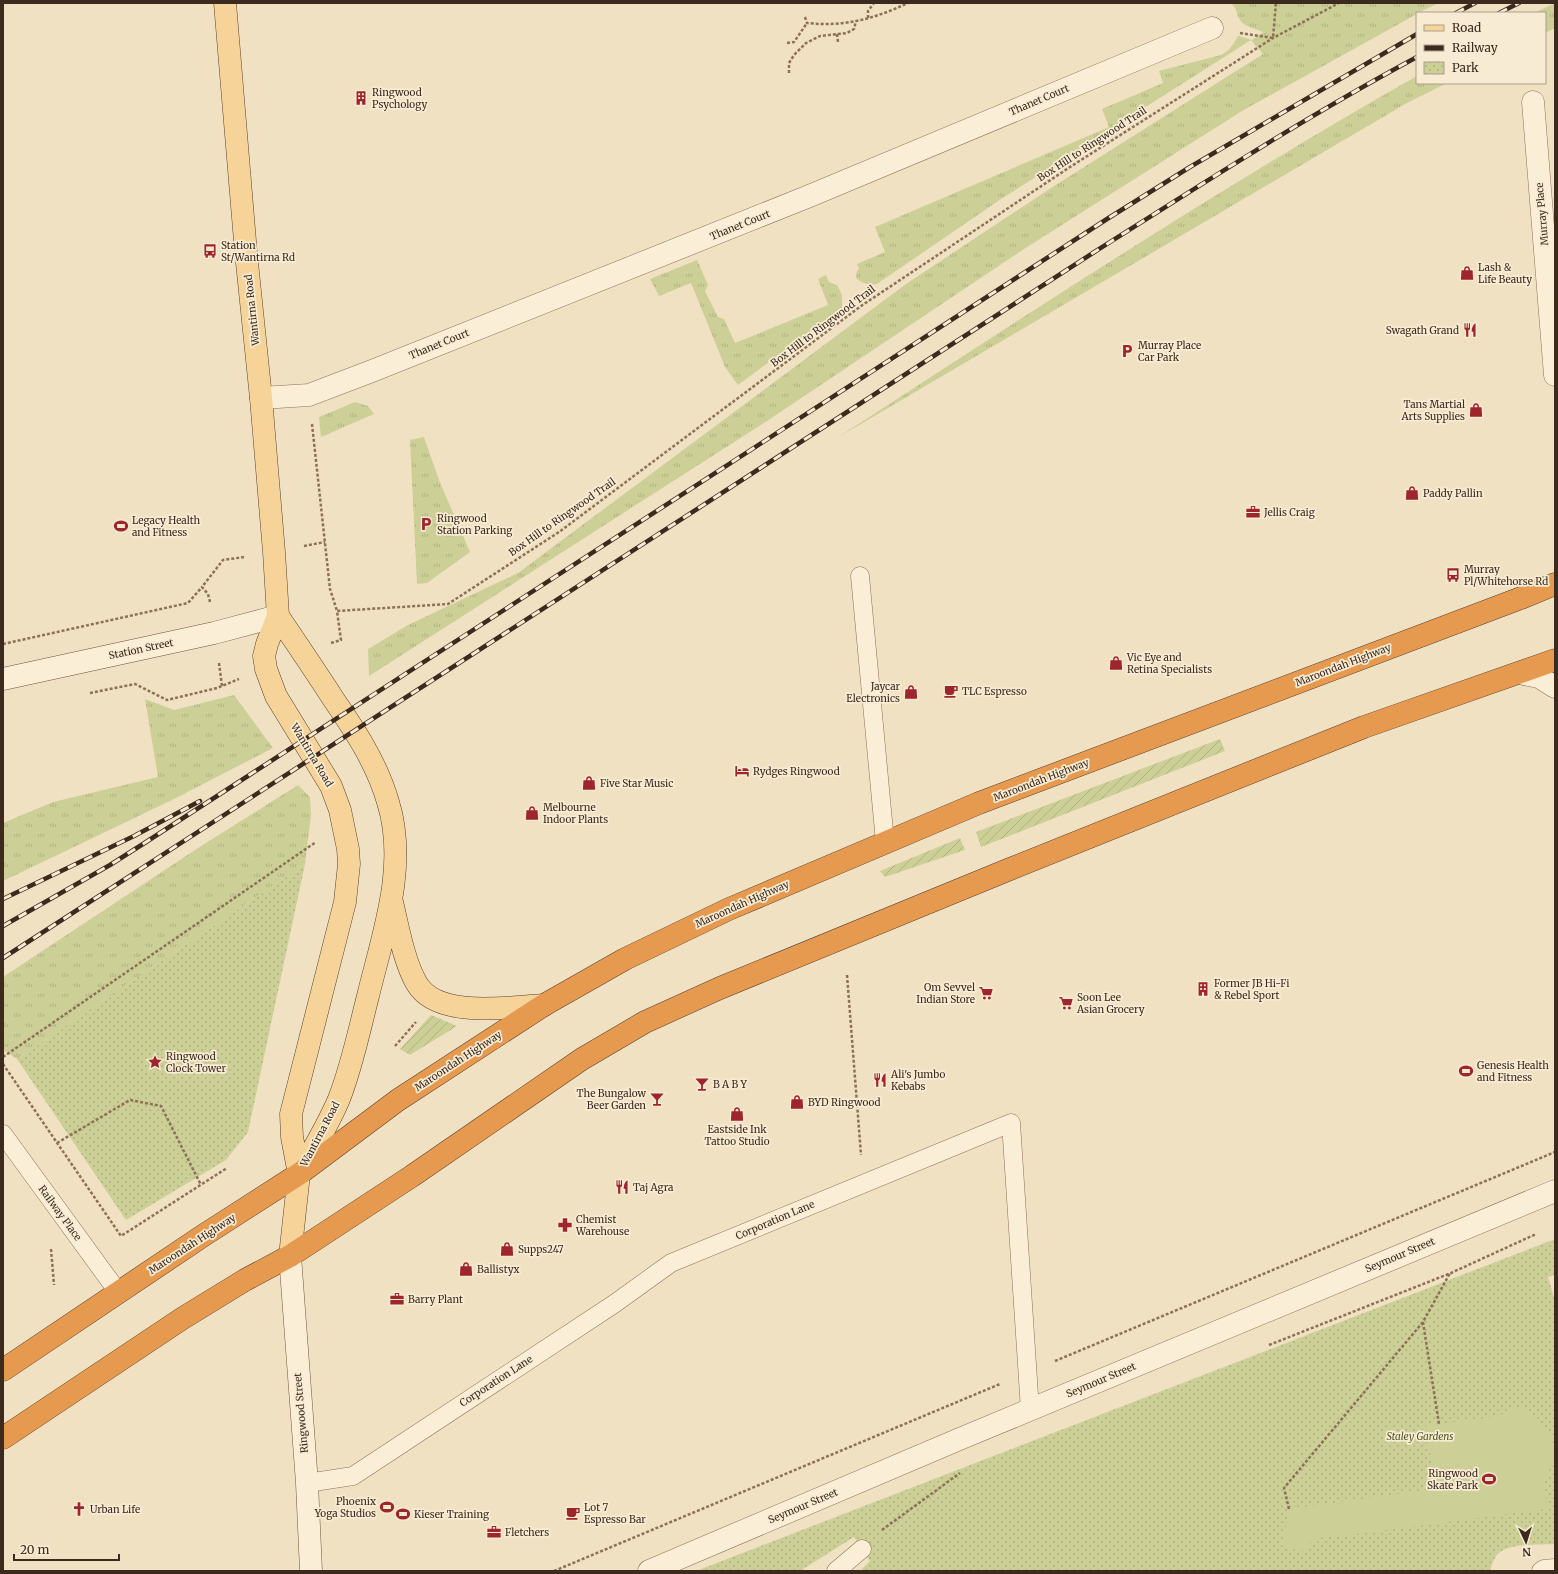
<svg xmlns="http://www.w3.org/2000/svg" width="1558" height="1574" font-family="Merriweather,serif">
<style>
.grass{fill:url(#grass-tufts)}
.park{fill:url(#park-dots)}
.garden{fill:url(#garden-furrows)}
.pitch{fill:#ccd096}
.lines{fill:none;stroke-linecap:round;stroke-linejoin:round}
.lane-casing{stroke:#8c7158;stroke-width:19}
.street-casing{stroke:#8c7158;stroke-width:23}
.secondary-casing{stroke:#6e523c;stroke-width:23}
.primary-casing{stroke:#5a3f2d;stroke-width:23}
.highway-casing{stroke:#5a3f2d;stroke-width:23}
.path{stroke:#8c7158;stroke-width:2.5;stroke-dasharray:3 2;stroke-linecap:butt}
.lane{stroke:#fbeed7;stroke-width:18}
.street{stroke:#fbeed7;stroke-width:22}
.secondary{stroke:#fbeed7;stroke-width:22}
.primary{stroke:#f6d499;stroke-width:22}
.highway{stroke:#e59a4f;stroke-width:22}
.rail-casing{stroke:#3b2a1d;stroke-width:4.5}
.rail{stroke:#f8ebd3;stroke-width:3;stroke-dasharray:9;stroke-linecap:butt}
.labels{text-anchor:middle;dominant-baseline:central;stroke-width:3.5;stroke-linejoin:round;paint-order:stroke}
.poi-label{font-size:10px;fill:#3b2a1d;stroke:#f8ebd3;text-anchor:start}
.street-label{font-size:10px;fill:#3b2a1d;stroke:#f8ebd3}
.park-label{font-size:10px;font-style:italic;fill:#4f5923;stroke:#f8ebd3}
</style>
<defs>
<pattern id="grass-tufts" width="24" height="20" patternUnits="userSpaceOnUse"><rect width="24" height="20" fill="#ccd096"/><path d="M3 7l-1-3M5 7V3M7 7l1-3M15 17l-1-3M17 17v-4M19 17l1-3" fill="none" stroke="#b0b381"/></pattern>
<pattern id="park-dots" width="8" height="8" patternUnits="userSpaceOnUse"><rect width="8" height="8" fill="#ccd096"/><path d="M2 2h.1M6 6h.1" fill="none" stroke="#b0b381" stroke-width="1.8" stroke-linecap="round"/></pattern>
<pattern id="garden-furrows" width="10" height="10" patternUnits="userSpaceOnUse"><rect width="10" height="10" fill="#ccd096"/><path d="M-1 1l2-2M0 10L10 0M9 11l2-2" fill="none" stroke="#b0b381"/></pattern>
</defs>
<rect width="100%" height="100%" fill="#f1e1c3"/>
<path class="grass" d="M1231 3H1439L1417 13V14L1242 111 1024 249 767 421 369 676 368 649 408 625 518 573 906 284 1054 186 1263 54 1251 40 1001 199 877 284C868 285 863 284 856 278L857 271 859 269 857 264 885 252 875 227 1109 127 1102 109 1163 83 1159 71 1221 55C1232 49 1232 45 1238 36L1252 40 1263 32C1257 29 1244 27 1240 20 1236 13 1237 8 1231 3Z
M1555 3V28L1545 33V13H1534Z
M1417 76V83H1447L1407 103 837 438C1028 314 1219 188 1417 76Z
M697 260 708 285 705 291 718 317 724 319 735 343 828 305 818 279 826 275 829 282 837 285 842 295V308L738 385 725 367 691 283 659 296 650 279Z
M355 402 368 406 374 414 321 437 319 417Z
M424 437 439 480 470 552 427 583 417 584 410 440Z
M234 695 273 748 172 800 3 881V823L53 802 158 777 145 699 174 710Z
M298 785 310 797 311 815 305 864 17 1059 3 1050V977L198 848Z"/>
<path class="park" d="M305 864 248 1132 226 1160 126 1220 17 1059Z
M1555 1239V1275L1548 1277 1555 1301V1544C1539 1545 1513 1543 1500 1552 1494 1556 1492 1565 1490 1571H860L870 1561 854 1537 800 1571H696Z"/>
<path class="garden" d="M1220 739 1225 751 981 847 976 832Z
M960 838 965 850 885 877 880 871Z
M431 1015 457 1026 410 1055 400 1049Z"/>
<path class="pitch" d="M1518 1407 1529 1411 1537 1417 1552 1439 1555 1454 1551 1467 1545 1478 1547 1509 1364 1533 1311 1539 1308 1551 1282 1548 1289 1509 1426 1490 1434 1480 1426 1425 1497 1417 1507 1411Z"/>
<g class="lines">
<defs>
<path id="lane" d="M860 576 885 842
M3 1134 118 1292
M307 1483 353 1476 614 1304 671 1263 1011 1123 1030 1410
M836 1571 862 1549
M1541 1571 1544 1569 1555 1568"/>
<path id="street" d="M1533 102 1555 375
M261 398 309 395 372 371 807 197 1212 28
M1519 673 1539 677 1555 687
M649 1571 962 1438 1555 1191"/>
<path id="secondary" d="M3 679 214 633 278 616
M290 1256 307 1483 311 1571"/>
<path id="primary" d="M225 3 246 253 261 398 274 552 278 616 267 644 264 656 266 669 276 696 331 786 340 810 348 849 349 864 345 902 291 1114 292 1137 299 1174 290 1256
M278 616C297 644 316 672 334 700 356 732 377 764 388 802 408 866 383 934 368 996 359 1031 352 1066 339 1099 328 1125 313 1150 299 1174
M392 902C398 927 404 962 417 984 438 1019 510 1007 544 1005"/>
<path id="highway" d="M3 1370 204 1235 299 1174 398 1100 544 1005 625 959 729 909 979 803 1521 598 1555 584
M3 1438 183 1318 245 1280 290 1256 412 1176 582 1059 645 1022 720 988 1010 869 1364 727 1555 660"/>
</defs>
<use href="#lane" class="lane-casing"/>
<use href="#street" class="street-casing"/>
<use href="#secondary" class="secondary-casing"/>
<use href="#primary" class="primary-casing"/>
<use href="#highway" class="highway-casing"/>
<path class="path" d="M805 17 807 23C844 27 874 19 908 3
M868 18V11L874 3
M1240 33 1273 38 1276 3
M837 34 838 42
M787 43 794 42 807 23
M789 73V63L794 55 806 43 820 36 847 33 854 29 856 21
M312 424 330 589 337 611
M304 546 325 542
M210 602 208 594 202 587 223 560 244 557
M331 643 341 640 337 611 448 604 559 532 861 306 1070 167 1273 38 1339 3
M3 644 188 603 202 587
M219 663 222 686
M90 693 135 684 167 700 217 688 239 679
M847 975 861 1155
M395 1046 416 1022
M3 1057 316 842
M3 1064 121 1236 227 1168
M57 1143 130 1100 161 1106 201 1185
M51 1249 54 1285
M1423 1322 1439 1424
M1269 1345 1451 1273 1536 1234
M1055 1361 1555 1152
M1289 1509 1284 1488 1423 1322 1450 1273
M882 1530 960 1473
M554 1571 1000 1384"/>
<use href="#lane" class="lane"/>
<use href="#street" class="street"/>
<use href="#secondary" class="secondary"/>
<use href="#primary" class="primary"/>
<use href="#highway" class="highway"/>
<defs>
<path id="rail" d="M1456 13 1475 3
M1499 13 1519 3
M3 899 134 836 200 801
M3 926 110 865 143 844 1107 219 1190 167 1417 34
M3 958 1096 251C1202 184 1307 116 1417 57"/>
</defs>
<use href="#rail" class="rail-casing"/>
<use href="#rail" class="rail"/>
</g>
<defs>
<symbol id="building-bare" viewBox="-9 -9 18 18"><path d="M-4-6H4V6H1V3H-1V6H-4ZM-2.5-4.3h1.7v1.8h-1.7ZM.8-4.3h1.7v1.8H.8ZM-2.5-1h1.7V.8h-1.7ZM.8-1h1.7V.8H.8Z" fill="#9f252d" stroke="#f8ebd3" stroke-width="2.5" paint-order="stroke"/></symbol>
<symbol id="bus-bare" viewBox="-9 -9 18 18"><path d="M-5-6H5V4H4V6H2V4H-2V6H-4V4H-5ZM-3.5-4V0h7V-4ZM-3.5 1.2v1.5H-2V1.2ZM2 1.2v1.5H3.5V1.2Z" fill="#9f252d" stroke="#f8ebd3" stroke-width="2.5" paint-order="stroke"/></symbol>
<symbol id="shop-bare" viewBox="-9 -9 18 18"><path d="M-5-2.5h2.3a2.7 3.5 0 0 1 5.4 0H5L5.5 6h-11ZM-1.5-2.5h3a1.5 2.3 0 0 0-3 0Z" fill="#9f252d" stroke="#f8ebd3" stroke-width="2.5" paint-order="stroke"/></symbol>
<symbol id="restaurant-bare" viewBox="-9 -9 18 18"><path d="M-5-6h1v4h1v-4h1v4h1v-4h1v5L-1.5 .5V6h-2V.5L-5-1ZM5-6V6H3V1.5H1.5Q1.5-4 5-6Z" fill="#9f252d" stroke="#f8ebd3" stroke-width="2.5" paint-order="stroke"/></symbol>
<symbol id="parking-bare" viewBox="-9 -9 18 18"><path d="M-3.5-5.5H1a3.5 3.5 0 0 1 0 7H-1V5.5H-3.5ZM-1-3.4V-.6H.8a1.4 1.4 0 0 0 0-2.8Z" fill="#9f252d" stroke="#f8ebd3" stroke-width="2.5" paint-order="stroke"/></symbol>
<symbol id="office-bare" viewBox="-9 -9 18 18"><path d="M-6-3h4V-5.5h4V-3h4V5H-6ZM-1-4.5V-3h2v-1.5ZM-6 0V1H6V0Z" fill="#9f252d" stroke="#f8ebd3" stroke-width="2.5" paint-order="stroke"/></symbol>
<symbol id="stadium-bare" viewBox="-9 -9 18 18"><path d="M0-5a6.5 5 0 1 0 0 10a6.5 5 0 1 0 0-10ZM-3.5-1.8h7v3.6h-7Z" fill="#9f252d" stroke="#f8ebd3" stroke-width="2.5" paint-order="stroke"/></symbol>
<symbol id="cafe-bare" viewBox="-9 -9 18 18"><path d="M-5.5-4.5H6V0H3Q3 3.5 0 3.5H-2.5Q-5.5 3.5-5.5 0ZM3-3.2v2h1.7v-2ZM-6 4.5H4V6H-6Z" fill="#9f252d" stroke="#f8ebd3" stroke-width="2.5" paint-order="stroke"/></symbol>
<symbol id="hotel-bare" viewBox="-9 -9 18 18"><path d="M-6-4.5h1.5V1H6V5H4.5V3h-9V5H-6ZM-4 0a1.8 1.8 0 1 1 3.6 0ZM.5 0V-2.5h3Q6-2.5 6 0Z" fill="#9f252d" stroke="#f8ebd3" stroke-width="2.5" paint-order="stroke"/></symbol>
<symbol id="supermarket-bare" viewBox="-9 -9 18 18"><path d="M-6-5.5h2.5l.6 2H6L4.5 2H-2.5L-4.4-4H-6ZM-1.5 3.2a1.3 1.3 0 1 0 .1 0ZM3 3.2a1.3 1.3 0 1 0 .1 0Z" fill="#9f252d" stroke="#f8ebd3" stroke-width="2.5" paint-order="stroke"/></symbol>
<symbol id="sight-bare" viewBox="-9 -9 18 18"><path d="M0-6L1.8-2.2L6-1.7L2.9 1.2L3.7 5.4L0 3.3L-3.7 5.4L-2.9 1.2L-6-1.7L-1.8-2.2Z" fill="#9f252d" stroke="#f8ebd3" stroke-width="2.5" paint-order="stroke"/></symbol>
<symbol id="bar-bare" viewBox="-9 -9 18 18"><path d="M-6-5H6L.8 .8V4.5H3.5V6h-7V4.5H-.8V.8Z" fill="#9f252d" stroke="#f8ebd3" stroke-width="2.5" paint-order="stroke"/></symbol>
<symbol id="pharmacy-bare" viewBox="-9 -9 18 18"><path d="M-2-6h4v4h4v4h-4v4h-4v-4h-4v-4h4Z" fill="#9f252d" stroke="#f8ebd3" stroke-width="2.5" paint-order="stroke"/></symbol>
<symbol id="church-bare" viewBox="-9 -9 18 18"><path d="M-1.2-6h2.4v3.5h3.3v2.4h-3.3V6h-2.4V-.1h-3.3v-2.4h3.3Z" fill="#9f252d" stroke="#f8ebd3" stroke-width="2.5" paint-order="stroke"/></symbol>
</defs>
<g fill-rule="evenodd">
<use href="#building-bare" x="351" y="88" width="20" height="20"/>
<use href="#bus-bare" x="200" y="241" width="20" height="20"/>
<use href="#shop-bare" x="1457" y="263" width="20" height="20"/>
<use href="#restaurant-bare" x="1460" y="320" width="20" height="20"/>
<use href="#parking-bare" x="1117" y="341" width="20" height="20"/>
<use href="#shop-bare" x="1466" y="400" width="20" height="20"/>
<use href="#shop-bare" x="1402" y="483" width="20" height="20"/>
<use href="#office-bare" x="1243" y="502" width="20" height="20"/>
<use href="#parking-bare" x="416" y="514" width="20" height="20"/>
<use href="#stadium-bare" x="111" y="516" width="20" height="20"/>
<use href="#bus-bare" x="1443" y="565" width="20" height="20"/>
<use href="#shop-bare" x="1106" y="653" width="20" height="20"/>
<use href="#cafe-bare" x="941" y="681" width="20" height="20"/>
<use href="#shop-bare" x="901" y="682" width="20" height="20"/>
<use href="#hotel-bare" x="732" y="761" width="20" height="20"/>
<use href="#shop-bare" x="579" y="773" width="20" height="20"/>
<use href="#shop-bare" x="522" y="803" width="20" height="20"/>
<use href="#building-bare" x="1193" y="979" width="20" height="20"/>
<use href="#supermarket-bare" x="976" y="983" width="20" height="20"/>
<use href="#supermarket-bare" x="1056" y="993" width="20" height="20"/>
<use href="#sight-bare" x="145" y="1052" width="20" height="20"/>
<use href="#stadium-bare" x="1456" y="1061" width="20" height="20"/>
<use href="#restaurant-bare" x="870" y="1070" width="20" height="20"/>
<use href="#bar-bare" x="692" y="1074" width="20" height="20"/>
<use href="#bar-bare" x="647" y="1089" width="20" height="20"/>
<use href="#shop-bare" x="787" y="1092" width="20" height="20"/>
<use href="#shop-bare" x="727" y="1104" width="20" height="20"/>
<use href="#restaurant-bare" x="612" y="1177" width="20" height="20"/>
<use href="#pharmacy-bare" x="555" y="1215" width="20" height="20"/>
<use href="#shop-bare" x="497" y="1239" width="20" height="20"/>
<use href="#shop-bare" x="456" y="1259" width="20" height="20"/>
<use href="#office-bare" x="387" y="1289" width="20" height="20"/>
<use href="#stadium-bare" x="1479" y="1469" width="20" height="20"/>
<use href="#stadium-bare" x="377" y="1497" width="20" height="20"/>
<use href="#church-bare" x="69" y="1499" width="20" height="20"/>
<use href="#cafe-bare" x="563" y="1503" width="20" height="20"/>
<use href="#stadium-bare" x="393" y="1504" width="20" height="20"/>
<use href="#office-bare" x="484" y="1522" width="20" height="20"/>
</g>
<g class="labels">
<g class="poi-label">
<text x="372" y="92">Ringwood<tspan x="372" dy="12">Psychology</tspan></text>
<text x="221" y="245">Station<tspan x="221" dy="12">St/Wantirna Rd</tspan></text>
<text x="1478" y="267">Lash &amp;<tspan x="1478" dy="12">Life Beauty</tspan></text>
<text x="1459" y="330" text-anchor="end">Swagath Grand</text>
<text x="1138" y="345">Murray Place<tspan x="1138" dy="12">Car Park</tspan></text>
<text x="1465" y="404" text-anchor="end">Tans Martial<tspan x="1465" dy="12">Arts Supplies</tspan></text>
<text x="1423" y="493">Paddy Pallin</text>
<text x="1264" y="512">Jellis Craig</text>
<text x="437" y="518">Ringwood<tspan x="437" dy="12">Station Parking</tspan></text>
<text x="132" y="520">Legacy Health<tspan x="132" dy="12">and Fitness</tspan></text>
<text x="1464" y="569">Murray<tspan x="1464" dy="12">Pl/Whitehorse Rd</tspan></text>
<text x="1127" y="657">Vic Eye and<tspan x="1127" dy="12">Retina Specialists</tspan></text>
<text x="900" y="686" text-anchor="end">Jaycar<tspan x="900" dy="12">Electronics</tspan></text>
<text x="962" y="691">TLC Espresso</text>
<text x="753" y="771">Rydges Ringwood</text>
<text x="600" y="783">Five Star Music</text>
<text x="543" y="807">Melbourne<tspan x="543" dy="12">Indoor Plants</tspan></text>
<text x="1214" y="983">Former JB Hi-Fi<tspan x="1214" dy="12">&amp; Rebel Sport</tspan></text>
<text x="975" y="987" text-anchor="end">Om Sevvel<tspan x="975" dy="12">Indian Store</tspan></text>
<text x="1077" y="997">Soon Lee<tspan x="1077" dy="12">Asian Grocery</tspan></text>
<text x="166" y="1056">Ringwood<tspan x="166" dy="12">Clock Tower</tspan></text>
<text x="1477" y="1065">Genesis Health<tspan x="1477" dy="12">and Fitness</tspan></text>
<text x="891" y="1074">Ali's Jumbo<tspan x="891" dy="12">Kebabs</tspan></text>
<text x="713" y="1084">B A B Y</text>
<text x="646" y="1093" text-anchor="end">The Bungalow<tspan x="646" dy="12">Beer Garden</tspan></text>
<text x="808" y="1102">BYD Ringwood</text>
<text x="737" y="1129" text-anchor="middle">Eastside Ink<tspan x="737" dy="12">Tattoo Studio</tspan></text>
<text x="633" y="1187">Taj Agra</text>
<text x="576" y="1219">Chemist<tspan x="576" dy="12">Warehouse</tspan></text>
<text x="518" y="1249">Supps247</text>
<text x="477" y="1269">Ballistyx</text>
<text x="408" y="1299">Barry Plant</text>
<text x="1478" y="1473" text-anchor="end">Ringwood<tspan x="1478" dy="12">Skate Park</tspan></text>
<text x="376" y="1501" text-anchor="end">Phoenix<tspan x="376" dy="12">Yoga Studios</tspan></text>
<text x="584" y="1507">Lot 7<tspan x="584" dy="12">Espresso Bar</tspan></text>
<text x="90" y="1509">Urban Life</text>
<text x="414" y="1514">Kieser Training</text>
<text x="505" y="1532">Fletchers</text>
</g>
<g class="street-label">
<text transform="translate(1039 100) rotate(-23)">Thanet Court</text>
<text transform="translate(1092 144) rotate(-33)">Box Hill to Ringwood Trail</text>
<text transform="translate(1542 214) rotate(-95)">Murray Place</text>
<text transform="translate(740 225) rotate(-22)">Thanet Court</text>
<text transform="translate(252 310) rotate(-96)">Wantirna Road</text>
<text transform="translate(823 326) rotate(-37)">Box Hill to Ringwood Trail</text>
<text transform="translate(439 344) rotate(-22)">Thanet Court</text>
<text transform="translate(562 517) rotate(-35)">Box Hill to Ringwood Trail</text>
<text transform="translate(141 649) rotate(-12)">Station Street</text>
<text transform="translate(1343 665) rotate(-21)">Maroondah Highway</text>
<text transform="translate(312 755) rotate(59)">Wantirna Road</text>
<text transform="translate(1041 780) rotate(-21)">Maroondah Highway</text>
<text transform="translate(742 904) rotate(-24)">Maroondah Highway</text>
<text transform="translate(458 1061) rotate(-33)">Maroondah Highway</text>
<text transform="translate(320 1134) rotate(-62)">Wantirna Road</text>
<text transform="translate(60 1213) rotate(54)">Railway Place</text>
<text transform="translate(775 1220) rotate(-23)">Corporation Lane</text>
<text transform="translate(192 1244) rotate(-33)">Maroondah Highway</text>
<text transform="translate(1400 1255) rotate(-23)">Seymour Street</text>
<text transform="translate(1101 1380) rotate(-23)">Seymour Street</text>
<text transform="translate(496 1381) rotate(-33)">Corporation Lane</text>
<text transform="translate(301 1413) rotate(-95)">Ringwood Street</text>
<text transform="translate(803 1506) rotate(-23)">Seymour Street</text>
</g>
<g class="park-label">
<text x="1420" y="1436">Staley Gardens</text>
</g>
</g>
<rect width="1558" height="1574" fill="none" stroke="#3b2a1d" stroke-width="8"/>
<rect x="1416" y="12" width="130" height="72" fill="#f8ebd3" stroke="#ac9e8a"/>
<rect x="1424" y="25" width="20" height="6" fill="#f6d499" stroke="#ac9e8a"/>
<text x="1452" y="32" font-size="12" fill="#3b2a1d">Road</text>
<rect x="1424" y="45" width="20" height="6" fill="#3b2a1d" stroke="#ac9e8a"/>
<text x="1452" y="52" font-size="12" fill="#3b2a1d">Railway</text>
<rect x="1424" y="62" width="20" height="12" fill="url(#park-dots)" stroke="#ac9e8a"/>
<text x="1452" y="72" font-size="12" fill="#3b2a1d">Park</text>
<g transform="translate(1526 1542) rotate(176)" stroke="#f8ebd3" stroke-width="3" paint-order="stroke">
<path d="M0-3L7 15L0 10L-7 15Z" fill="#3b2a1d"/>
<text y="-6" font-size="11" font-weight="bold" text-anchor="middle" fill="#3b2a1d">N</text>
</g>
<path d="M14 1554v6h105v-6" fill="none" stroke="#3b2a1d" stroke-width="2"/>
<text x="20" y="1554" font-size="12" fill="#3b2a1d" stroke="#f8ebd3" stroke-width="3" paint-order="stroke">20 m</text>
</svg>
